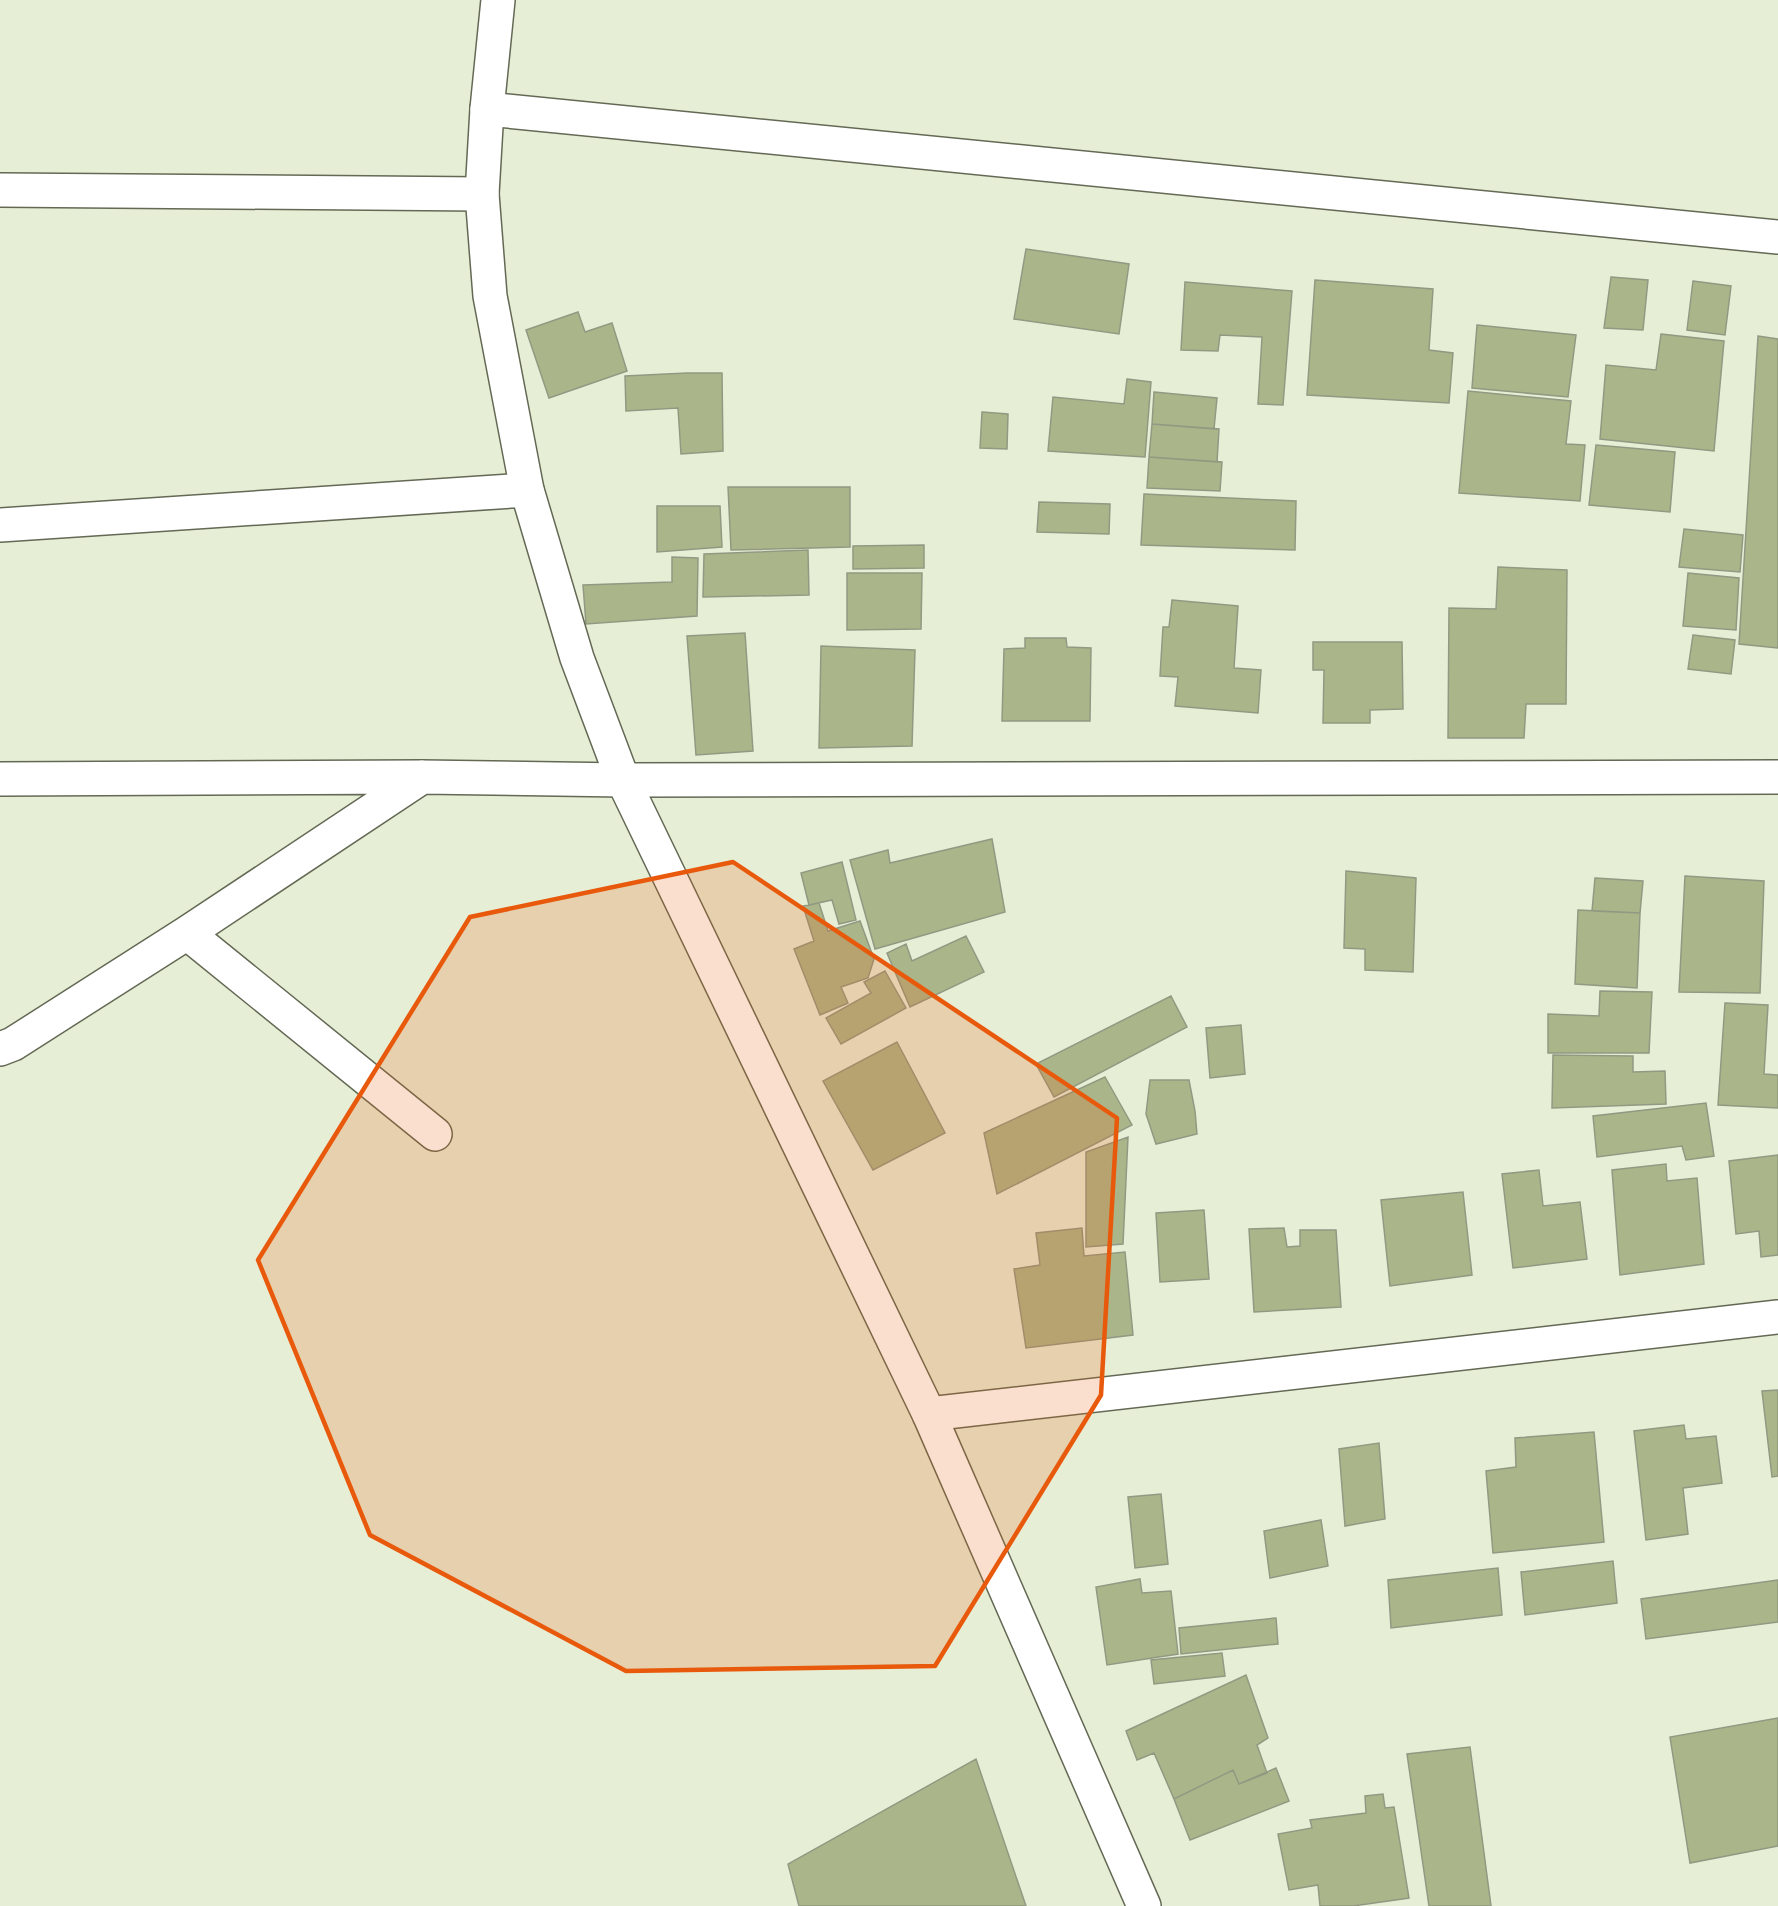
<svg xmlns="http://www.w3.org/2000/svg" width="1778" height="1906" font-family="'Times New Roman',serif">
<style>
.building{fill:#aab68a;stroke:#929982;stroke-width:1.5}
.lines{fill:none;stroke-linecap:round;stroke-linejoin:round}
.minor-casing{stroke:#636954;stroke-width:36}
.tertiary-casing{stroke:#636954;stroke-width:36}
.minor{stroke:#fff;stroke-width:33}
.tertiary{stroke:#fff;stroke-width:33}
.marked{fill:#e8590c;fill-opacity:0.2;stroke:#e8590c;stroke-width:4.5;stroke-linejoin:round}
</style>
<rect width="100%" height="100%" fill="#e7eed6"/>
<path class="building" d="M1026 249 1129 264 1119 334 1014 319Z
M1611 277 1648 280 1643 330 1604 328Z
M1315 280 1433 289 1429 350 1453 353 1449 403 1307 395Z
M1693 281 1731 286 1725 335 1687 330Z
M1185 282 1292 291 1283 405 1258 404 1262 337 1220 335 1218 351 1181 350Z
M578 312 585 332 612 323 627 371 549 398 526 330Z
M1477 325 1576 335 1568 397 1472 388Z
M1661 334 1724 341 1714 451 1600 439 1606 365 1656 370Z
M1758 336 1778 339V648L1739 644Z
M687 373H722L723 451 681 454 678 408 626 411 625 376Z
M1127 379 1151 382 1145 457 1048 451 1053 397 1124 404Z
M1468 391 1571 401 1566 444 1585 445 1580 501 1459 493Z
M1154 392 1217 398 1214 429 1152 424Z
M982 412 1008 414 1007 449 980 448Z
M1152 424 1219 429 1217 462 1149 457Z
M1596 445 1675 452 1670 512 1589 505Z
M1149 457 1222 462 1220 491 1147 488Z
M728 487H850V547L731 550Z
M1144 494 1296 501 1295 550 1141 545Z
M1039 502 1110 504 1109 534 1037 532Z
M657 506H720L722 547 657 552Z
M1684 529 1743 535 1740 572 1679 567Z
M924 545V568L853 569V546Z
M808 550 809 595 703 597 704 554Z
M672 557 698 558 697 616 586 624 583 585 672 582Z
M1498 567 1567 570 1566 704H1526L1524 738H1448L1449 608 1496 609Z
M847 573H922L921 629 847 630Z
M1688 573 1739 578 1736 630 1683 626Z
M1172 600 1238 606 1234 668 1261 670 1258 713 1175 706 1178 677 1160 676 1163 627H1169Z
M745 633 753 751 696 755 687 636Z
M1693 635 1735 640 1731 674 1688 669Z
M1025 638H1066L1067 647 1091 648 1090 721H1002L1004 649 1025 648Z
M1313 642H1402L1403 709 1370 710V723H1323L1324 670H1313Z
M821 646 915 650 912 746 819 748Z
M992 839 1005 912 875 949 850 860 888 850 890 863Z
M842 862 856 920 839 924 832 900 809 905 801 873Z
M1346 871 1416 878 1413 972 1365 970V949L1344 948Z
M1685 876 1764 881 1760 993 1679 992Z
M1595 878 1643 881 1640 913 1592 911Z
M819 903 828 931 860 921 874 959 868 978 841 987 848 1003 820 1015 794 949 814 941 803 906Z
M1578 910 1640 913 1637 988 1575 984Z
M966 936 984 972 910 1007 887 953 906 944 912 961Z
M885 971 906 1008 841 1044 826 1018 871 993 864 982Z
M1600 991 1652 992 1649 1053H1548V1014L1599 1016Z
M1171 996 1187 1027 1054 1097 1036 1064Z
M1725 1003 1768 1005 1764 1074 1778 1075V1108L1718 1105Z
M1241 1025 1245 1074 1210 1078 1206 1028Z
M897 1042 945 1133 873 1170 823 1081Z
M1553 1055 1633 1056V1072L1665 1071 1666 1104 1552 1108Z
M1105 1077 1132 1125 997 1194 984 1133Z
M1150 1080H1189L1195 1111 1197 1134 1156 1144 1146 1114Z
M1706 1103 1714 1156 1686 1160 1682 1146 1597 1157 1593 1116Z
M1128 1137 1123 1244 1086 1247V1152Z
M1778 1155V1255L1761 1257 1759 1231 1736 1234 1729 1161Z
M1666 1164 1667 1181 1697 1178 1704 1264 1620 1275 1612 1170Z
M1539 1170 1543 1206 1580 1202 1587 1259 1513 1268 1502 1174Z
M1463 1192 1472 1275 1390 1286 1381 1200Z
M1204 1210 1209 1279 1160 1282 1156 1213Z
M1082 1228 1084 1256 1125 1252 1133 1335 1026 1348 1014 1269 1040 1265 1036 1233Z
M1284 1228 1287 1247 1300 1246V1230H1336L1341 1307 1254 1312 1249 1229Z
M1778 1390V1476L1772 1477 1762 1391Z
M1684 1425 1686 1439 1716 1436 1722 1483 1683 1488 1688 1534 1646 1540 1634 1431Z
M1594 1432 1604 1542 1493 1553 1486 1471 1516 1467 1515 1438Z
M1379 1443 1385 1519 1345 1526 1339 1449Z
M1161 1494 1168 1564 1135 1568 1128 1497Z
M1321 1520 1328 1566 1270 1578 1264 1531Z
M1613 1561 1617 1603 1525 1615 1521 1572Z
M1498 1568 1502 1615 1391 1628 1388 1580Z
M1140 1579 1142 1593 1171 1591 1178 1654 1107 1665 1096 1587Z
M1778 1580V1622L1646 1639 1641 1599Z
M1276 1618 1278 1644 1181 1654 1179 1628Z
M1222 1653 1225 1676 1154 1684 1151 1660Z
M1246 1675 1268 1738 1257 1745 1267 1773 1239 1784 1233 1770 1174 1799 1154 1753 1137 1760 1126 1731Z
M1778 1718V1846L1690 1863 1670 1737Z
M1470 1747 1491 1906H1429L1407 1754Z
M976 1759 1026 1906H799L788 1864Z
M1276 1768 1289 1801 1190 1840 1174 1799 1233 1770 1239 1784Z
M1383 1794 1385 1808 1394 1807 1409 1898 1353 1906H1320L1318 1885 1289 1890 1278 1834 1312 1828 1310 1820 1366 1813 1365 1796Z"/>
<g class="lines">
<defs>
<path id="minor" d="M487 109 1778 237
M0 190 482 194
M0 525 527 490
M0 779 422 777 623 780 1778 777
M187 933 435 1134
M0 1049 13 1044 187 933 422 777
M929 1414 1778 1317"/>
<path id="tertiary" d="M498 0 487 109 482 194 490 296 527 490 577 658 623 780 929 1414 1144 1906"/>
</defs>
<use href="#minor" class="minor-casing"/>
<use href="#tertiary" class="tertiary-casing"/>
<use href="#minor" class="minor"/>
<use href="#tertiary" class="tertiary"/>
</g>
<path class="marked" d="M733 862 1117 1118 1101 1395 935 1666 626 1671 370 1535 258 1260 470 917Z"/>
</svg>
